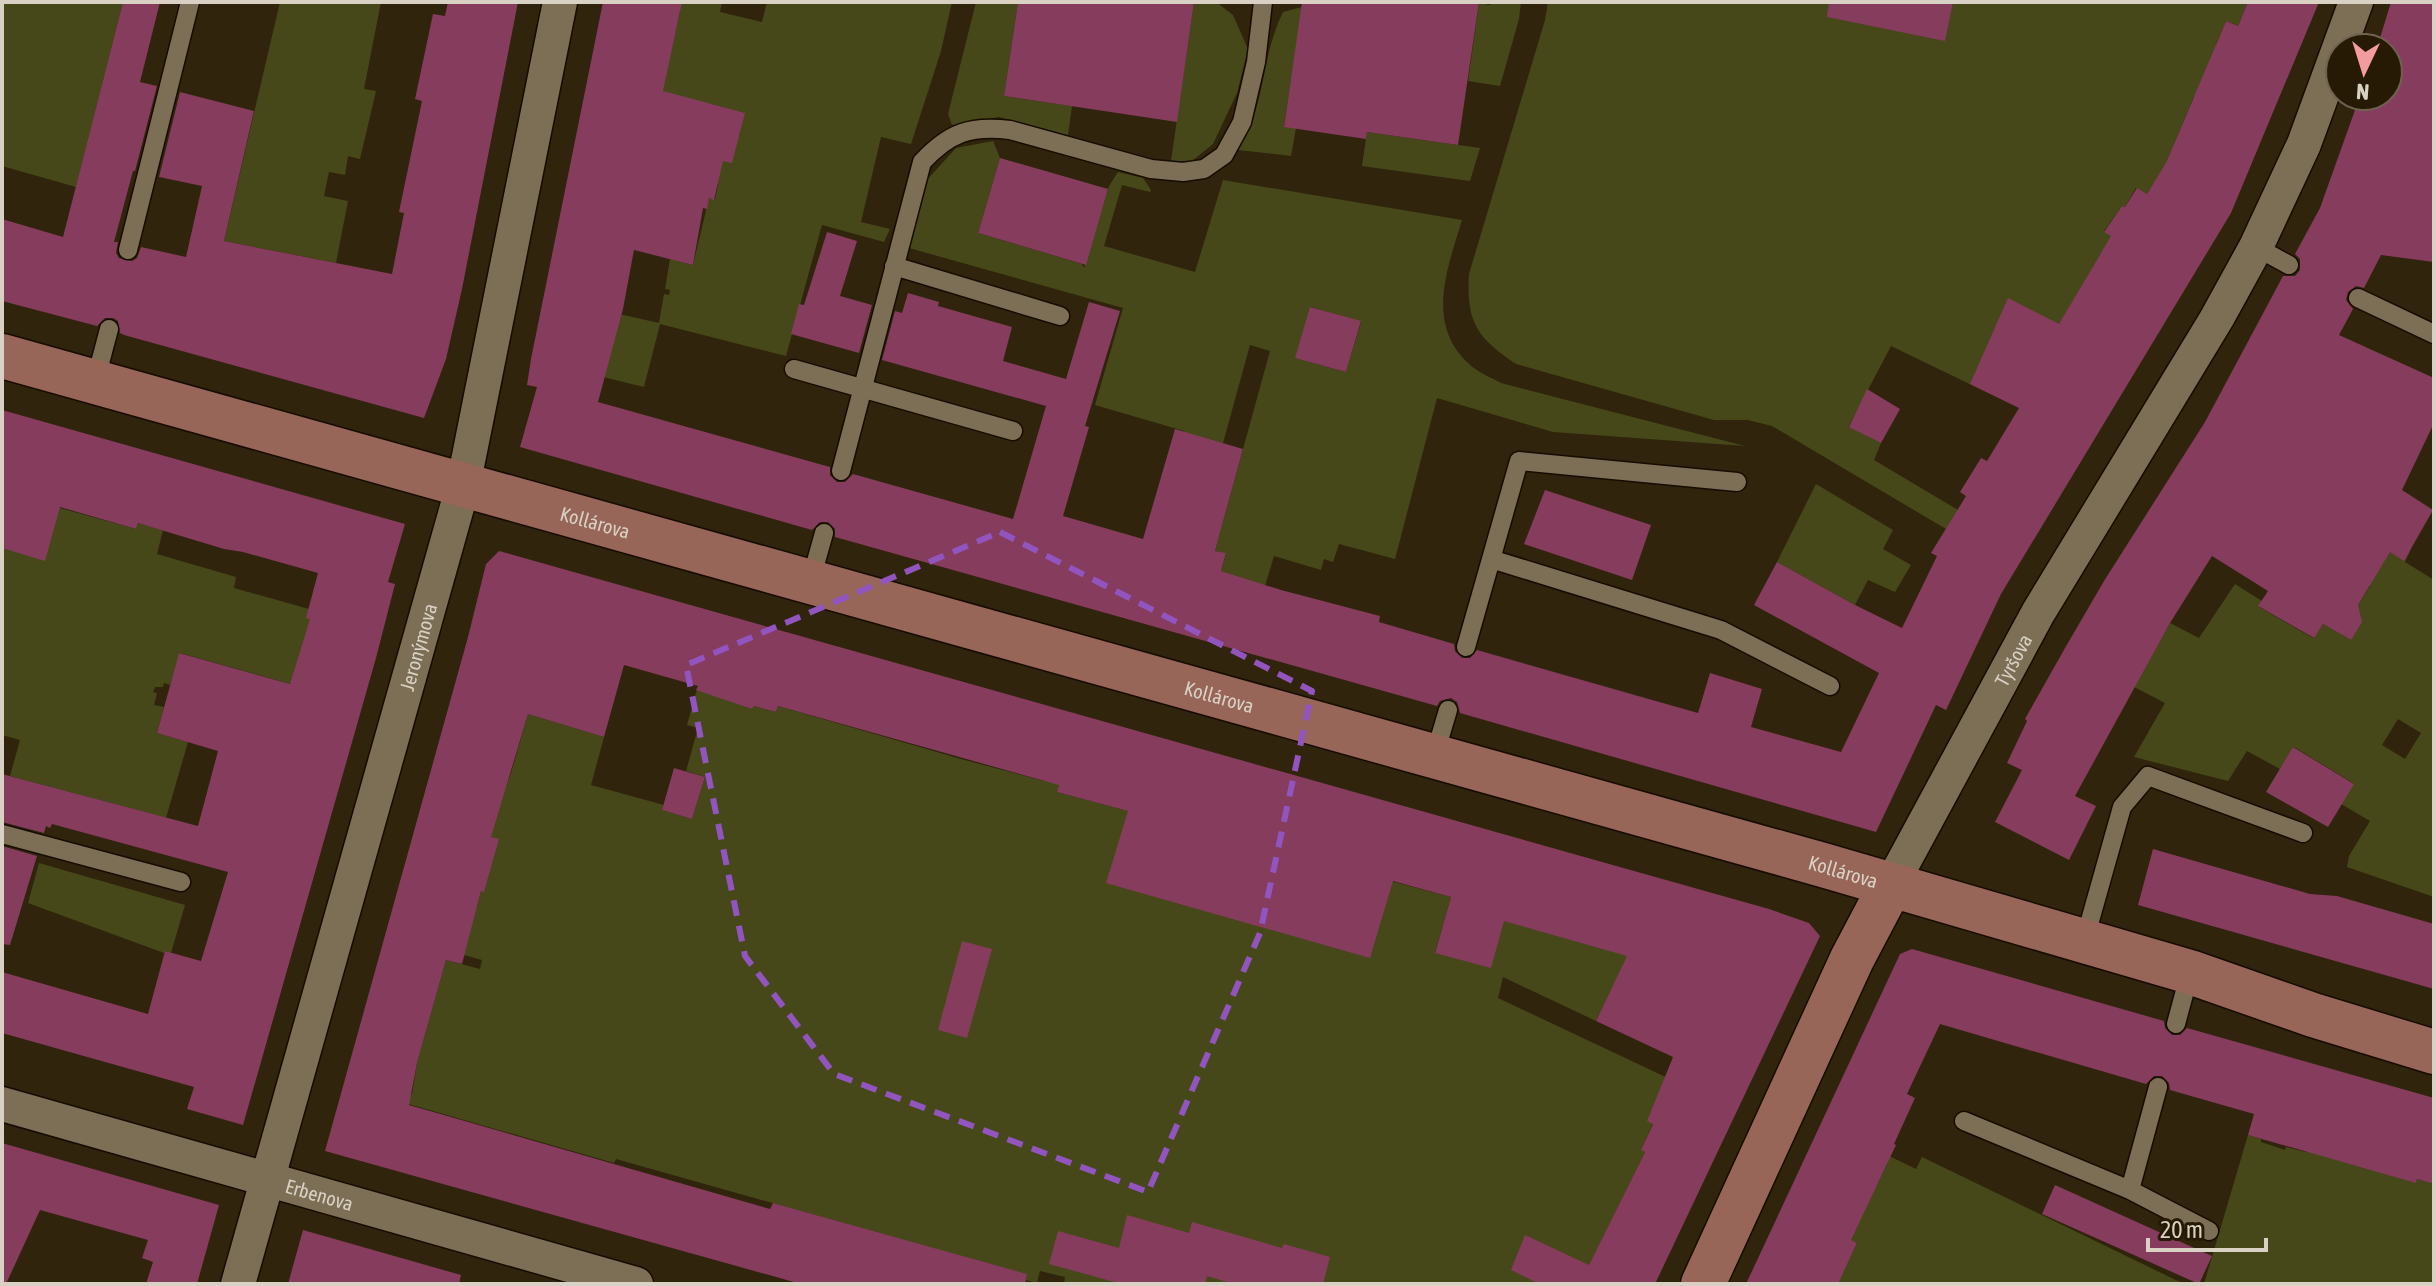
<svg xmlns="http://www.w3.org/2000/svg" width="2436" height="1286" font-family="'Asap Condensed',sans-serif">
<style>
.green{fill:#464819;fill-rule:evenodd}
.building{fill:#853c5d}
.lines{fill:none;stroke-linecap:round;stroke-linejoin:round}
.lane-casing{stroke:#170c00;stroke-width:21}
.street-casing{stroke:#170c00;stroke-width:37}
.secondary-casing{stroke:#170c00;stroke-width:47}
.lane{stroke:#7d6f56;stroke-width:18}
.street{stroke:#7d6f56;stroke-width:34}
.secondary{stroke:#976658;stroke-width:44}
.marked{fill:none;stroke:#9255c0;stroke-width:6;stroke-dasharray:16 10;stroke-linejoin:round}
.labels{text-anchor:middle;dominant-baseline:central;stroke-width:8;stroke-linejoin:round;paint-order:stroke}
.street-label{font-size:20px;fill:#d9d1c4;stroke:#261a04}
</style>
<rect width="100%" height="100%" fill="#30240c"/>
<path class="green" d="M2 2H123L76 187 2 166Z
M280 2H381L364 89 376 91 360 159 348 156 345 175 329 172 324 196 348 201 336 263 224 241Z
M679 2H722L720 12 762 22 767 2H952L941 51 911 144 881 137 861 222 890 229 884 242 822 225 786 356 660 324 644 387 595 375 610 312 659 323 664 294 669 295 670 290 665 289 670 259 693 265 709 198 715 199 718 185 658 106 680 12ZM711 104 744 113 739 137 704 129Z
M976 2H1018L1004 96 1072 106 1068 135 999 117 952 125 948 114Z
M1194 2H1216L1233 15 1248 49 1237 93 1213 144 1192 161H1171Z
M1491 2H1521L1519 19 1500 86 1468 81 1479 3 1490 5Z
M1548 2H2248L2238 26 2226 21 2216 44 2222 48 2200 98 2194 96 2163 171 2147 194 2136 188 2125 207 2122 206 2104 231 2120 241 2101 253 2013 405 1891 346 1849 426 1881 443 1874 460 1958 510 1946 529 1772 426 1748 420H1714L1516 364C1477 338 1466 322 1469 274L1545 20Z
M1302 7 1284 126 1296 128 1291 156 1238 150C1267 103 1260 59 1283 12Z
M1367 132 1480 148 1470 181 1362 166Z
M993 141 1000 158 978 233 1082 264 1084 268 1109 186 1118 172 1143 178 1151 190 1150 192 1122 185 1104 246 1195 272 1223 180 1462 220C1448 267 1425 323 1468 363 1477 372 1490 377 1501 383L1745 446 1553 432 1437 398 1395 559 1339 544 1333 562 1324 559 1321 570 1274 556 1265 586 1221 571 1226 554 1215 551 1270 351 1250 345 1209 494 1160 515 1184 431 1095 405 1123 308 909 248 925 182 956 148ZM1311 307 1361 322 1346 372 1296 358Z
M2304 483 2411 549 2405 562 2434 580V897L2347 867 2349 856 2370 821 2341 804 2353 783 2294 747 2280 769 2247 751 2228 781 2134 757 2165 703 2134 687 2170 623 2199 638 2235 584 2262 601 2259 607 2313 638 2323 624 2351 640 2358 605 2370 586 2355 576ZM2398 719 2421 733 2405 759 2382 745Z
M1816 484 1893 530 1883 549 1911 565 1895 592 1868 580 1855 605 1777 562Z
M2 492 136 529 138 523 163 530 157 554 236 577 234 588 309 609 314 620 303 642 294 685 180 653 170 685 164 683 163 687H155L153 692 157 693 154 705 164 707 157 733 188 742 166 818 10 776 20 740 2 735Z
M697 689 752 709 754 706 776 712 778 706 961 759 1044 781 1060 782 1057 792 1451 897 1435 952 1506 912 1683 967 1610 992 1596 1021 1503 977 1498 998 1672 1080 1641 1150 1645 1152 1580 1284H1064L1065 1277 1040 1271 1037 1283 988 1270 936 1249 616 1159 614 1163 398 1101 412 1094 417 1063 446 960 480 969 482 960 449 951 463 903 477 907 481 891H484L498 840 486 836 511 773 528 714 604 737 591 785 664 805 662 810 692 819 705 777 686 771 698 728 687 725Z
M39 863 185 905 171 953 166 951 164 953 28 903Z
M2248 1135 2261 1139V1142L2285 1150 2286 1147 2306 1152 2307 1150 2416 1182 2417 1179 2434 1184V1284H2204Z
M1883 1153 1916 1169 1922 1157 2184 1284H1834L1839 1281 1857 1243 1850 1240 1869 1181 1877 1185 1888 1162Z"/>
<path class="building" d="M123 2H160L140 82 157 86 135 171H133L114 242H118L116 253 119 258 132 261 137 258 141 247 186 257 202 186 159 177 180 92 254 111 224 241 392 274 404 213 399 212 422 101 415 99 433 14 445 16 448 2H518L462 289 446 359 424 418 124 335 120 333 118 321 113 318H105L97 326 2 301V219L63 237Z
M603 2H682L663 91 745 113 732 163 723 161 714 200 709 198 707 209 703 208 693 265 634 250 623 309 598 402 830 467V475L837 482H845L853 474 1013 519 1046 406 882 360 895 311 902 313 908 293 939 302 938 306 1012 327 1003 361 1066 379 1089 302 1120 311 1085 426 1089 427 1063 516 1143 539 1175 429 1243 449 1215 551 1226 553 1221 571 1281 590 1380 616 1379 622 1454 644 1455 651 1462 658H1470L1477 650 1698 713 1710 673 1762 689 1751 727 1841 752 1879 673 1754 605 1777 562 1855 605 1902 628 1937 556 1931 553 1966 496 1960 492 1981 458 1987 461 2019 408 1970 384 2008 298 2059 324 2111 236 2104 232 2122 206 2125 207 2137 188 2147 194 2166 163 2226 21 2238 26 2248 2H2319L2231 213 2001 594 1946 710 1936 705 1876 832 1460 713 1457 702 1451 698 1440 701 1437 706 835 537V529L828 522H820L812 530 520 447 537 387 527 385 531 359Z
M1018 2H1194L1177 122 1004 96Z
M1302 2H1479L1458 145 1367 132 1366 139 1284 127Z
M1829 2H1953L1945 41 1827 17Z
M2391 2H2434V262L2381 255 2364 288 2356 286 2348 292 2346 300 2353 309 2339 335 2434 378V423L2402 490 2433 510 2404 561 2390 552 2358 605 2362 622 2351 640 2323 624 2314 638 2258 606 2268 591 2212 556 2170 623 2075 796 2096 806 2069 860 1995 822 2022 770 2007 763 2027 721 2025 719 2065 648 2104 581 2205 422 2283 276H2295L2300 270V259L2295 254 2320 208 2360 96H2388V48H2377Z
M1000 158 1108 189 1086 265 978 233Z
M827 232 857 241 840 296 872 305 859 353 791 334 799 304 804 305Z
M1310 307 1361 321 1346 372 1295 358Z
M1867 389 1900 409 1881 443 1849 427Z
M2 410 405 524 388 582 395 584 376 658 243 1125 187 1109 194 1087 2 1033V972L148 1014 165 951 201 961 228 872 52 824 50 828 46 826 44 833 2 822V774L198 826 218 751 157 733 179 653 290 684 310 619 306 618 318 573 243 552 224 549 138 523 136 529 60 507 45 561 2 548Z
M1545 490 1651 525 1632 580 1524 544Z
M499 551 1769 909 1809 923 1820 936 1655 1284H1540L1511 1270 1525 1235 1589 1265 1645 1152 1641 1150 1653 1124 1647 1121 1673 1057 1596 1021 1627 956 1504 921 1491 968 1435 953 1451 897 1393 881 1370 958 1106 883 1128 811 1057 792 1059 785 778 706 776 712 754 706 752 709 696 690 698 686 624 665 604 737 528 714 491 837 499 839 484 892 481 891 462 964 446 960 417 1063 409 1105 770 1209 773 1203 1027 1274 1025 1284H801L325 1151 468 637 486 564Z
M2293 747 2354 784 2328 827 2266 792Z
M674 768 705 777 692 819 662 810Z
M2 846 37 856 10 945 2 944Z
M2153 849 2310 894 2337 896 2434 924V989L2138 905Z
M962 941 992 949 967 1038 938 1030Z
M1912 949 2164 1021 2165 1028 2172 1035H2180L2187 1028 2434 1098V1184L2417 1179 2416 1183 2248 1135 2254 1114 2170 1090 2169 1083 2162 1076H2154L2146 1084 1940 1024 1907 1094 1915 1098 1894 1144 1896 1145 1851 1240 1857 1243 1838 1284H1746L1900 954Z
M2 1143 219 1205 197 1284H146L153 1262 142 1258 148 1240 40 1210 6 1284H2Z
M2055 1185 2212 1256 2199 1284 2042 1214Z
M1127 1215 1189 1233 1192 1222 1282 1248 1284 1244 1330 1257 1323 1284H1234L1207 1276 1205 1284H1122L1049 1264 1058 1231 1119 1248Z
M303 1230 461 1275 459 1284H288Z"/>
<g class="lines">
<defs>
<path id="lane" d="M2256 247 2289 265
M128 250 190 2
M894 266 1060 316
M2358 298 2434 334
M794 369 1013 431
M95 382 109 329
M841 471 922 162C949 133 970 125 1010 130L1151 169 1183 172 1204 169 1224 155 1242 122 1256 62 1263 2
M1491 559 1721 630 1830 686
M810 583 824 533
M1466 647 1519 461 1737 482
M1434 757 1448 710
M2 834 181 882
M2084 942 2122 807 2148 776 2303 833
M2176 1024 2190 972
M2158 1087 2130 1190 2209 1231
M1964 1121 2130 1190"/>
<g id="street">
<path id="s1" d="M1891 885 2038 613 2217 318 2256 247 2304 144 2356 2"/>
<path id="s2" d="M2 1104 636 1284"/>
<path id="s3" d="M238 1284 463 486 560 2"/>
</g>
<g id="secondary">
<path id="s4" d="M2 356 1823 865 2190 972 2313 1015 2434 1052"/>
<path d="M1703 1284 1852 959 1891 885"/>
</g>
</defs>
<use href="#lane" class="lane-casing"/>
<use href="#street" class="street-casing"/>
<use href="#secondary" class="secondary-casing"/>
<use href="#lane" class="lane"/>
<use href="#street" class="street"/>
<use href="#secondary" class="secondary"/>
</g>
<path class="marked" d="M1000 532 1312 691 1260 933 1148 1192 834 1074 745 956 686 665Z"/>
<g class="labels">
<g class="street-label">
<text stroke="none"><textPath href="#s4" startOffset="616">Kollárova</textPath></text>
<text stroke="none"><textPath href="#s3" startOffset="662">Jeronýmova</textPath></text>
<text stroke="none"><textPath href="#s1" startOffset="256">Tyršova</textPath></text>
<text stroke="none"><textPath href="#s4" startOffset="1264">Kollárova</textPath></text>
<text stroke="none"><textPath href="#s4" startOffset="1912">Kollárova</textPath></text>
<text stroke="none"><textPath href="#s2" startOffset="330">Erbenova</textPath></text>
</g>
</g>
<rect width="2436" height="1286" fill="none" stroke="#d9d1c4" stroke-width="8"/>
<g transform="translate(2364 72) rotate(184)"><circle r="38" fill="#261a04" stroke="#6e6351" stroke-width="2"/>
<path d="M0-6L14 30L0 20L-14 30Z" fill="#f49b9f"/>
<text y="-12" font-size="22" font-weight="bold" text-anchor="middle" fill="#d9d1c4">N</text>
</g>
<path d="M2148 1238v12h118v-12" fill="none" stroke="#d9d1c4" stroke-width="4"/>
<text x="2160" y="1238" font-size="24" fill="#d9d1c4" stroke="#261a04" stroke-width="6" paint-order="stroke">20 m</text>
</svg>
